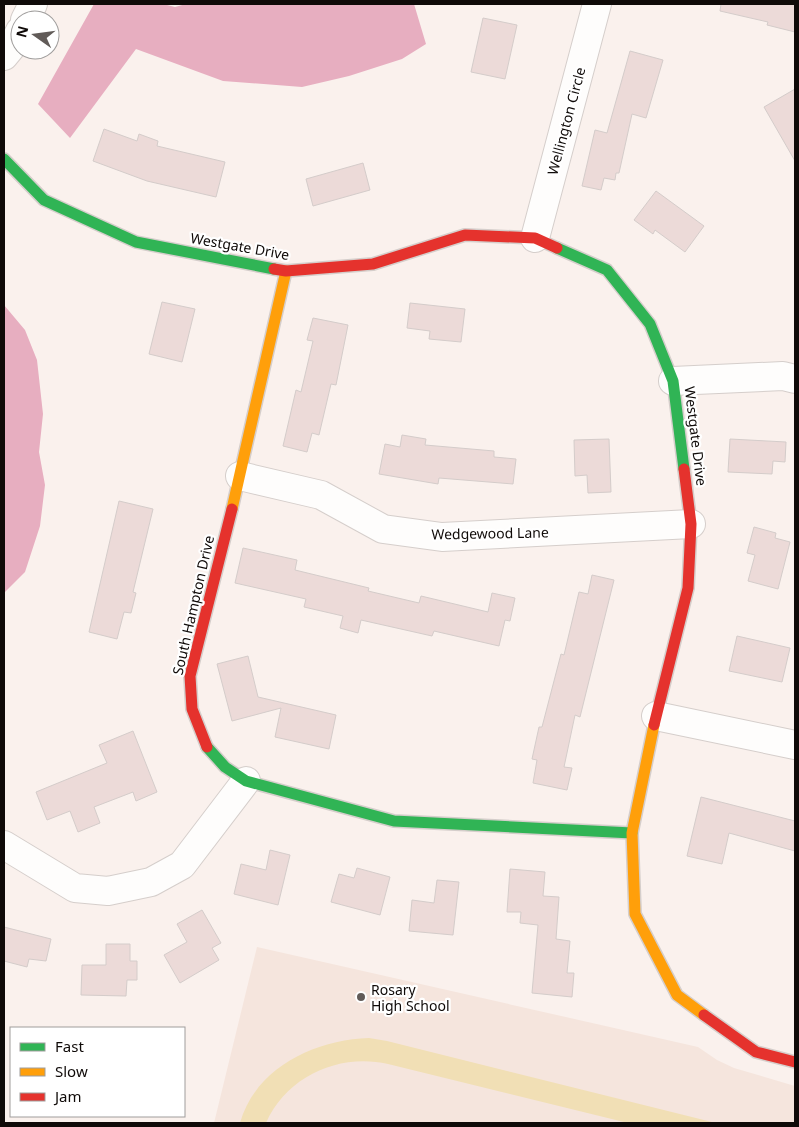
<svg xmlns="http://www.w3.org/2000/svg" width="799" height="1127" font-family="'Noto Sans',sans-serif">
<style>
.built{fill:#f5e5dd}
.green{fill:#f1dfb5}
.water{fill:#e7aec0}
.building{fill:#ecdad8;stroke:#d4ccca}
.lines{fill:none;stroke-linecap:round;stroke-linejoin:round}
.street-casing{stroke:#d5cecb;stroke-width:30}
.fast-casing{stroke:#d5cecb;stroke-width:14}
.slow-casing{stroke:#d5cecb;stroke-width:14}
.jam-casing{stroke:#d5cecb;stroke-width:14}
.street{stroke:#fefdfc;stroke-width:28}
.fast{stroke:#30b455;stroke-width:11}
.slow{stroke:#ff9f0a;stroke-width:11}
.jam{stroke:#e5322d;stroke-width:11}
.poi-dot{fill:#615b58;stroke:#fff;stroke-width:2}
.labels{text-anchor:middle;dominant-baseline:central;stroke-width:4.5;stroke-linejoin:round;paint-order:stroke}
.street-label{font-size:14px;fill:#0f0a08;stroke:#fff}
.poi-label{font-size:14px;fill:#0f0a08;stroke:#fff;text-anchor:start}
</style>
<rect width="100%" height="100%" fill="#faf1ed"/>
<path class="built" d="M257 947 698 1047 717 1060 734 1068 795 1086V1123H214Z"/>
<path class="green" d="M369 1038 387 1041 716 1123H628L388 1064C339 1053 287 1076 266 1123H240C256 1067 315 1040 369 1038Z"/>
<path class="water" d="M94 4H163L175 7 186 4H414L426 44 402 59 349 76 302 87 223 81 136 49 70 138 38 104Z
M4 305 25 330 37 360 43 414 39 452 45 485 40 526 25 572 4 593Z"/>
<path class="building" d="M721 4H795V32L767 25 768 22 720 11Z
M483 18 517 25 505 79 471 72Z
M630 51 663 60 646 118 632 114 619 173H616L615 180 604 178 601 190 582 186 595 130 607 133Z
M795 89V161L764 107Z
M104 129 137 141 139 134 158 141 157 146 225 162 216 197 147 181 93 161Z
M363 163 370 190 313 206 306 179Z
M656 191 704 226 685 252 655 230 653 234 634 220Z
M162 302 195 309 182 362 149 354Z
M410 303 465 309 461 342 429 339 430 331 407 328Z
M313 318 348 325 336 385 331 384 319 435 312 433 307 452 283 446 296 390 301 392 313 341 307 340Z
M402 435 426 439 425 445 494 451V457L516 459 513 484 439 478 438 484 379 474 385 444 400 447Z
M609 439 611 492 588 493 587 475 575 476 574 440Z
M730 439 786 442 785 462 773 461 772 474 728 472Z
M119 501 153 509 133 592 136 593 131 613 124 612 117 639 89 632Z
M754 527 776 533 775 538 790 542 778 589 748 581 755 555 747 553Z
M243 548 297 560 295 570 369 588 368 591 419 603 421 596 488 612 492 593 515 598 510 621 505 620 499 646 434 631 432 636 361 620 358 633 340 628 343 616 304 607 306 599 235 583Z
M592 575 614 580 580 717 575 715 564 767 572 768 567 790 533 783 537 760 532 759 539 727H542L561 654 564 655 579 592 588 594Z
M737 636 790 648 782 682 729 671Z
M248 656 258 697 336 715 329 749 275 737 281 708 232 721 217 664Z
M133 731 157 792 136 801 133 792 94 807 100 823 78 832 70 811 47 820 36 792 107 763 99 745Z
M701 797 795 821V851L729 833 722 864 687 856Z
M270 850 290 855 278 905 234 894 241 864 266 870Z
M357 868 390 877 380 915 331 902 339 874 354 878Z
M510 869 545 872 543 896 559 897 556 939 570 941 567 973H574L572 997 532 993 538 925 520 923 521 912H507Z
M437 880 459 882 453 935 409 931 412 900 434 903Z
M202 910 221 943 212 948 219 960 180 983 164 955 187 942 177 924Z
M4 927 51 939 46 961 29 959 27 967 4 961Z
M106 944H130V961H137V980H127L126 996 81 995 82 965H106Z"/>
<g class="lines">
<defs>
<path id="street" d="M25 20 33 4
M4 56 13 45 20 31
M535 238 597 4
M673 381 783 376 795 379
M240 476 321 495 383 529 442 537 691 524
M656 716 795 745
M4 845 75 888 108 891 151 882 182 865 246 781"/>
<path id="fast" d="M4 159 44 200 136 242 274 269
M557 248 607 270 650 324 673 381 684 469
M207 747 225 767 246 781 394 821 632 833"/>
<path id="slow" d="M232 509 286 271
M654 725 632 833 635 914 677 995 704 1015"/>
<path id="jam" d="M274 269 286 271 373 264 465 235 535 238 557 248
M654 725 688 588 691 524 684 469
M207 747 192 709 190 676 232 509
M704 1015 756 1052 795 1062"/>
</defs>
<use href="#street" class="street-casing"/>
<use href="#fast" class="fast-casing"/>
<use href="#slow" class="slow-casing"/>
<use href="#jam" class="jam-casing"/>
<use href="#street" class="street"/>
<use href="#fast" class="fast"/>
<use href="#slow" class="slow"/>
<use href="#jam" class="jam"/>
</g>
<circle class="poi-dot" cx="361" cy="997" r="5"/>
<g class="labels">
<g class="street-label">
<text transform="translate(566 121) rotate(-75)">Wellington Circle</text>
<text transform="translate(240 246) rotate(10)">Westgate Drive</text>
<text transform="translate(696 436) rotate(83)">Westgate Drive</text>
<text transform="translate(490 533) rotate(-1)">Wedgewood Lane</text>
<text transform="translate(193 605) rotate(-77)">South Hampton Drive</text>
</g>
<g class="poi-label">
<text x="371" y="989">Rosary<tspan x="371" dy="16">High School</tspan></text>
</g>
</g>
<rect width="799" height="1127" fill="none" stroke="#0f0a08" stroke-width="10"/>
<rect x="10" y="1027" width="175" height="90" fill="#ffffff" stroke="#9f9d9c"/>
<rect x="20" y="1043" width="25" height="8" fill="#30b455" stroke="#9f9d9c"/>
<text x="55" y="1052" font-size="15" fill="#0f0a08">Fast</text>
<rect x="20" y="1068" width="25" height="8" fill="#ff9f0a" stroke="#9f9d9c"/>
<text x="55" y="1077" font-size="15" fill="#0f0a08">Slow</text>
<rect x="20" y="1093" width="25" height="8" fill="#e5322d" stroke="#9f9d9c"/>
<text x="55" y="1102" font-size="15" fill="#0f0a08">Jam</text>
<g transform="translate(35 35) rotate(284)"><circle r="24" fill="#ffffff" stroke="#9f9d9c"/>
<path d="M0-4L9 19L0 12L-9 19Z" fill="#615b58"/>
<text y="-8" font-size="14" font-weight="bold" text-anchor="middle" fill="#0f0a08">N</text>
</g>
</svg>
